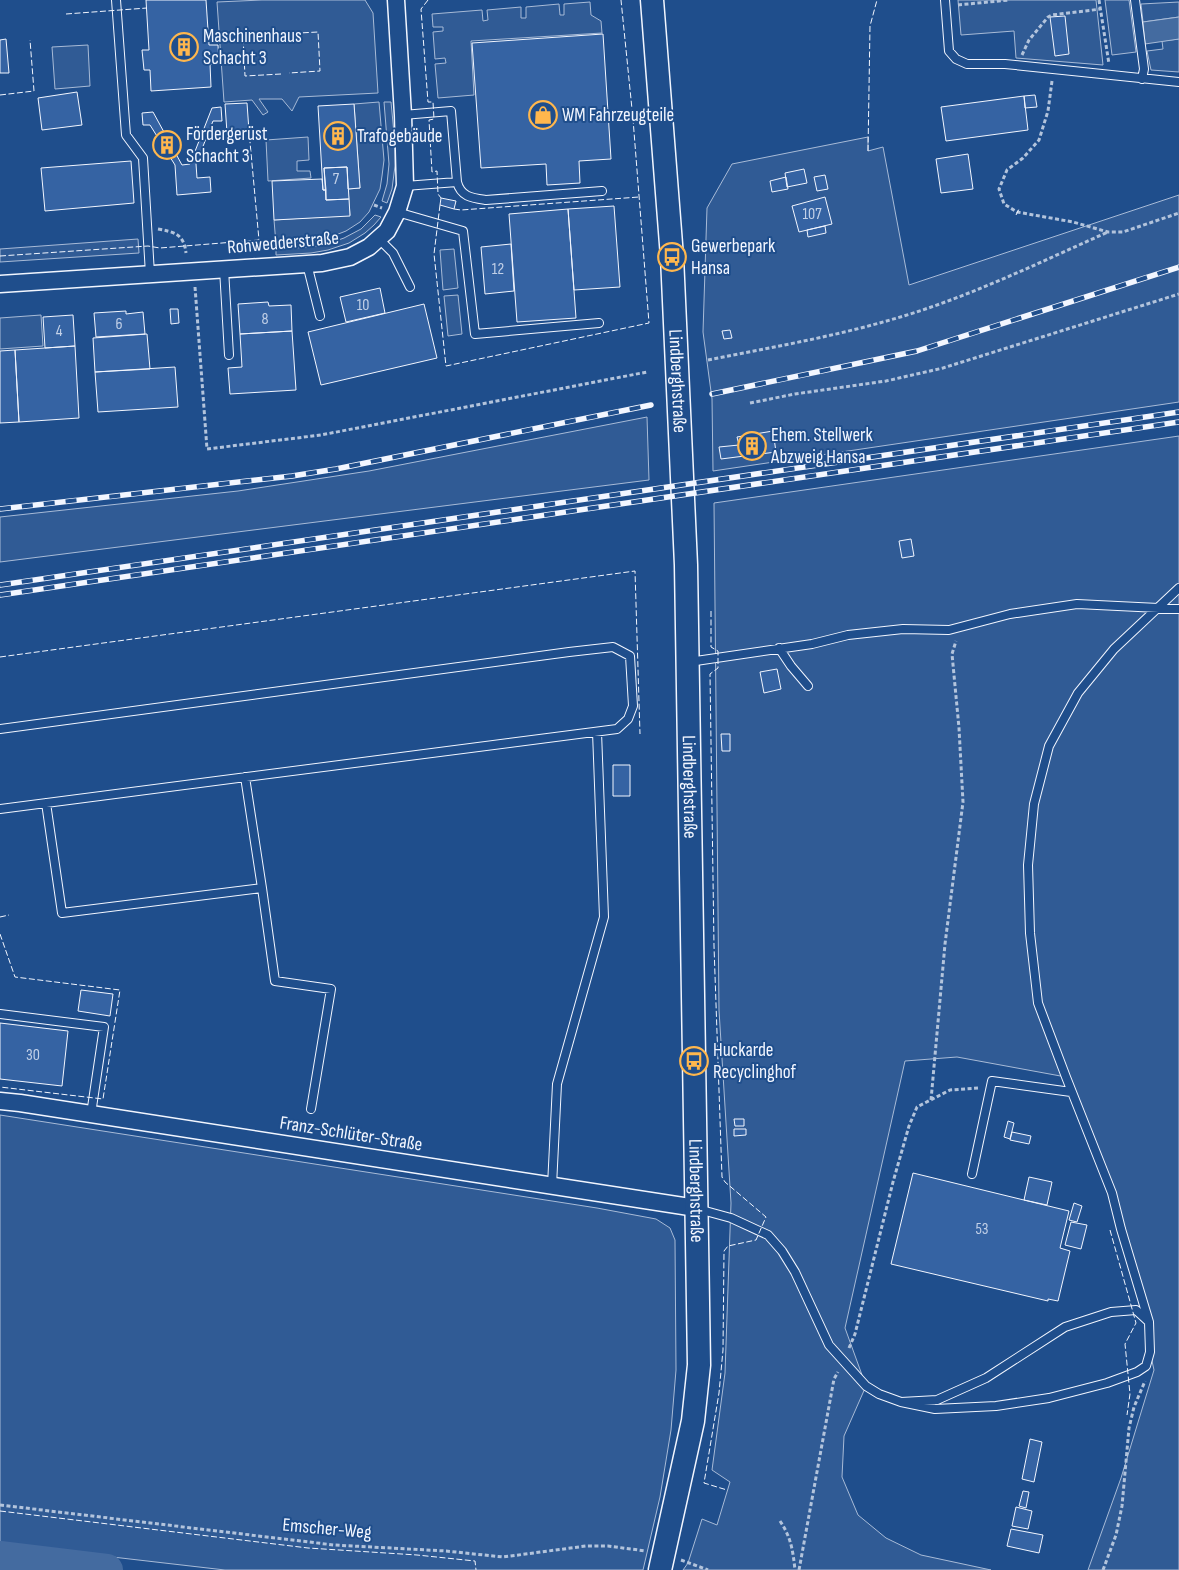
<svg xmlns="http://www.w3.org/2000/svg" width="1179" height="1570" font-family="'Sofia Sans Condensed',sans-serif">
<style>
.built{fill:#305b95;stroke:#a8bbd7}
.water{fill:#446ba0;stroke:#a8bbd7}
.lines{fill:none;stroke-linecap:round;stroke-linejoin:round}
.river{stroke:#446ba0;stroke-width:32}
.building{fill:#3563a3;stroke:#f2f6ff}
.lane-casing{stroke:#f2f6ff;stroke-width:10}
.street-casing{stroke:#f2f6ff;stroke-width:19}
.secondary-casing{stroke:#f2f6ff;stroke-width:25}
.path{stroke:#b3c4dc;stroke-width:3;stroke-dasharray:4 2.5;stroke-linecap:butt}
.lane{stroke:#1f4e8c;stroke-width:8}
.street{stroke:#1f4e8c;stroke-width:16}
.secondary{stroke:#1f4e8c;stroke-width:22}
.rail-casing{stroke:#f2f6ff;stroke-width:5.5}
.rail{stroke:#1f4e8c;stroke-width:4;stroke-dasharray:11;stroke-linecap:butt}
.fence{stroke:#f2f6ff;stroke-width:1;stroke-dasharray:6 2.5;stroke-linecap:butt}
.labels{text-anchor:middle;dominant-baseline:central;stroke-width:4;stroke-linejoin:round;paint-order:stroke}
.number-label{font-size:16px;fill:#c3d1e8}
.poi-label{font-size:19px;fill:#f2f6ff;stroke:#1f4e8c;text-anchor:start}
.street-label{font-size:19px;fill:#f2f6ff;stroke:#1f4e8c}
</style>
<rect width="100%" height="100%" fill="#1f4e8c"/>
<path class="built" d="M262 0H365L373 13 378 93 299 97 292 111 282 99H259L268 112 263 115 252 100 224 102 217 2Z
M958 0H1096L1103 65 1016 58 1014 31 961 35Z
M1105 0H1129L1136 52 1112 55Z
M590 2 591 15 601 21 602 33 471 41 474 95 438 98 435 64 446 63 445 58 435 59 433 32 443 31V27H433L432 14 482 10 483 21 488 20 487 10 521 7V18H526V7L559 4 560 15H564V4Z
M1179 2V17L1143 22 1141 4Z
M1179 39V72L1151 70 1147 51 1163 49 1162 41Z
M88 45 90 86 55 89 52 47Z
M379 102 384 160 382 176 380 189 369 212 360 222 346 231 328 238 312 242 276 244 274 220 350 215 348 189 360 188 354 104Z
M384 102H391L395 144V166L392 189 387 203 382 201 387 184 389 164Z
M308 137 309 160 297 161V171H310L311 178 268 181 266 140Z
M868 137V151L883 147 909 285 1179 195V402L713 471 712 399 703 332 707 208 732 164Z
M375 215 381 217 374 225 365 233 349 243 328 250 311 253 276 255V249L311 247 327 244 344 238 361 229Z
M138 239 139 253 0 262V249Z
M454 249 458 288 443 290 440 250Z
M458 295 462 334 448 336 444 296Z
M41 315 43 346 0 349V318Z
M647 417 649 480 0 562V517L238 491 369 471Z
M1179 436V1570H1088L1121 1478 1154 1370 1150 1352 1149 1322 1112 1193 1066 1077 957 1057 905 1061 845 1328 866 1386 844 1436 842 1477 858 1515 886 1538 921 1555 991 1570H683L688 1563 702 1519 717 1525 730 1482 712 1470 725 1373 731 1203 719 1010 714 503Z
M0 1115 597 1208 656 1219 670 1228 675 1240 676 1370 671 1430 660 1497 643 1570H225L0 1544Z"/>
<path class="water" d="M1179 17V39L1145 44 1143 22Z"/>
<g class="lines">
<path class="river" d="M0 1557 107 1570"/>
</g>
<path class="building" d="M146 0H206L209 45H218L219 64H210L211 87 151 91 150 70H144L142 50H149Z
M1065 16 1069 54 1055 56 1050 17Z
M603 34 611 159 579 161 580 183 547 185 546 164 481 168 472 43Z
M6 39 9 73H0V40Z
M77 92 82 125 42 130 38 98Z
M1035 95 1037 107 1025 108 1024 96Z
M1024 96 1028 130 946 141 941 107Z
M247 103 249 131 227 133 225 104Z
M354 104 360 188 348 189 347 167 324 168 326 190H323L318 106Z
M221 107 222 121H213L196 164 197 178 210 177 211 192 177 195 175 165 150 125H143L142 113 153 112 182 165 190 164 212 108Z
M968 154 973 189 941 193 936 159Z
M131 161 134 203 45 211 41 168Z
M347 167 349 199 326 200 324 168Z
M804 169 807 183 787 187 785 173Z
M825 175 828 189 817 191 814 177Z
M786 177 788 189 772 192 770 181Z
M322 179 323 190H326V200L349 199 350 216 274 220 272 181Z
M825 197 832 224 799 232 792 206Z
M441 198 456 201 454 209 440 205Z
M614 206 620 287 574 290 568 209Z
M568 209 576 318 517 322 509 214Z
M825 226 826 233 808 237 807 230Z
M511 244 514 291 485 294 481 247Z
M380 288 385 313 346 322 340 297Z
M268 302 269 306 291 305 292 331 240 334 238 304Z
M424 304 437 358 321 385 308 332Z
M170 309H178L179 323 171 324Z
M126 311V314L143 312 145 334 96 337 94 313Z
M73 315 75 346 45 348 43 317Z
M730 330 732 338 724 339 722 331Z
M292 331 296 390 230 394 228 368 242 367 240 334Z
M147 334 150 369 95 372 93 338Z
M75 346 79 418 19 422 15 350Z
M15 350 19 422 0 423V351Z
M175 367 178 407 98 412 95 372Z
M773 431 776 452 721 459 719 447 739 445 737 437Z
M911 539 914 556 902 558 899 541Z
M777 669 781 689 764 693 760 672Z
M721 734H730V751H722Z
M613 765H630V796H613Z
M81 990 113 994 110 1016 78 1011Z
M0 1023 68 1031 62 1086 0 1079Z
M734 1119H744V1126H735Z
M1008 1121 1014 1123 1010 1139 1004 1137Z
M734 1129H746V1135L734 1136Z
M1012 1132 1031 1136 1029 1144 1010 1140Z
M913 1173 1069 1211 1060 1248 1070 1251 1058 1301 1048 1299V1301L891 1264Z
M1029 1177 1052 1182 1047 1205 1024 1200Z
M1074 1203 1082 1206 1077 1222 1069 1220Z
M1071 1222 1087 1225 1081 1249 1065 1245Z
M1030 1439 1042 1442 1034 1482 1022 1479Z
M1023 1491 1029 1492 1026 1508 1019 1506Z
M1016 1507 1032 1511 1028 1529 1012 1526Z
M1011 1529 1043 1535 1039 1553 1007 1546Z"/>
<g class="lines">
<defs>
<path id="lane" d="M116 0 126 135 143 158 150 274
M945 0 949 51 956 59 967 64H1005L1179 82
M1135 0 1144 69 1142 79
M403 115 451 111 457 182 405 186
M457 182C461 197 472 198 486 200L602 191
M397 212 463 231 475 334 599 323
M379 239 393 253 410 287
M307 264 320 316
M224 269 229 355
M779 648 791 666 808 686
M689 662 812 644 848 635 903 629 949 630 1010 614 1077 604 1179 609
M0 729 569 652 613 647 630 656 633 706 628 719 617 729 0 809
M46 803 62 913 262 888 245 777
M262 888 275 981 331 989 311 1109
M0 1014 104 1027 91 1114
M972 1174 992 1081 1071 1092
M552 1186 557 1084 604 917 597 732
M698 1209 731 1218 768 1235 782 1251 795 1272 829 1345 866 1386 879 1394 901 1402 937 1400 986 1378 1065 1327 1111 1312 1136 1310 1148 1321
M901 1402 935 1409 996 1406 1049 1398 1107 1383 1137 1372 1146 1366 1150 1352 1149 1322 1121 1229 1112 1193 1066 1077 1038 1003 1030 933 1028 865 1034 804 1049 746 1078 693 1114 649 1179 588"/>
<path id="street" d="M0 284 322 263 350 257 369 247 387 231 397 212 405 186 403 115 396 0
M0 1101 20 1103 696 1208"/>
<g id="secondary">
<path id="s1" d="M652 0 672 257 686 565 699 1365 693 1421 660 1570"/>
</g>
</defs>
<use href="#lane" class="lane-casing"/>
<use href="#street" class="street-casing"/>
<use href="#secondary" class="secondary-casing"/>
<path class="path" d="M1099 0 1109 64
M958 5 1009 0
M1022 55 1029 40 1048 17 1052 15 1101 9
M1052 81 1048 111 1039 140 1023 158 1007 170 999 189 1004 204 1017 212 1073 222 1108 232H1123L1179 213
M374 205 382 208
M158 229C174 232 184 234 186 253
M195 287 207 449 321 435 647 372
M708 360C768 348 832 337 890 320 965 299 1036 264 1108 232
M750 403 795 394 886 381 943 368 1179 294
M931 1100 945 944 963 802 959 728 952 654 956 641
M849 1348 855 1334 893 1182 909 1126 917 1107 950 1090 978 1088
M0 1505 334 1545 446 1551 503 1557 586 1546H608L646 1551
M780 1521C791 1537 793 1551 795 1570
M681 1560 708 1570
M799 1570 834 1379 838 1372
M1103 1570 1116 1535 1122 1506 1129 1428 1134 1407 1145 1381"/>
<use href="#lane" class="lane"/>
<use href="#street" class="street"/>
<use href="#secondary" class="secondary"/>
<defs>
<path id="rail" d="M712 394 917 351 1179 267
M0 509 292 476 336 469 651 405
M0 585 1179 412
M0 595 1179 422"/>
</defs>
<use href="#rail" class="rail-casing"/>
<use href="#rail" class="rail"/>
<path class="fence" d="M428 0 421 9 428 102H433L434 119 429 120 432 172 437 171 438 194 441 198
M66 14 147 8
M281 74 245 76 243 36 318 32 320 71 289 73
M0 95 34 91 30 40
M868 151 870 26 877 0
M440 205 434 254 446 366 649 323 633 119 621 0
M454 209 461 210 639 197
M1016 215 1019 209
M0 256 148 246 160 248 259 240 249 131
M711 611V647L718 651V668L710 674 714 946 722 1177 725 1182 766 1217 756 1240 728 1246 724 1251 723 1350 719 1393 704 1483 727 1490
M0 657 635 571 640 734
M0 917 9 915
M0 934 15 977 120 990 103 1099 0 1087
M1110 1230 1136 1323 1125 1344 1130 1394 1127 1415
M0 1511 308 1548 417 1555 475 1561 476 1570"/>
</g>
<defs>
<symbol id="building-ring" viewBox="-11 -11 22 22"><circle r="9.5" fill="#1f4e8c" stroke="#ffb74d" stroke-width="1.5"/><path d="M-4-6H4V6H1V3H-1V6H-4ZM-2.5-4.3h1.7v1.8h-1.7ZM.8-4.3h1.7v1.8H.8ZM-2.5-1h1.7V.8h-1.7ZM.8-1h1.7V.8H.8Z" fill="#ffb74d"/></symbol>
<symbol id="shop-ring" viewBox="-11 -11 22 22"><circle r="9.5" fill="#1f4e8c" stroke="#ffb74d" stroke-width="1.5"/><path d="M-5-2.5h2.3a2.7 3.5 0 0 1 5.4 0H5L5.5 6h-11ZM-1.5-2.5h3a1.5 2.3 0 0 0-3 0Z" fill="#ffb74d"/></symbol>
<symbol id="bus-ring" viewBox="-11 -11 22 22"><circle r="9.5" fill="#1f4e8c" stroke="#ffb74d" stroke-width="1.5"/><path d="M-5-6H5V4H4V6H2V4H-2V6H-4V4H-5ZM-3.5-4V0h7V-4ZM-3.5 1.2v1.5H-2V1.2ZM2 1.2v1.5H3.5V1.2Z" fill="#ffb74d"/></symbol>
</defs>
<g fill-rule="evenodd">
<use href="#building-ring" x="168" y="31" width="32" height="32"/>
<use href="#shop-ring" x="527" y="99" width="32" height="32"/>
<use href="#building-ring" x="322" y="120" width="32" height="32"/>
<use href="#building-ring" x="151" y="129" width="32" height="32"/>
<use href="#bus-ring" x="656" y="241" width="32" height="32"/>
<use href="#building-ring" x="736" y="430" width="32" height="32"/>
<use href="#bus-ring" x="678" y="1045" width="32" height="32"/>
</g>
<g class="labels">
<g class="number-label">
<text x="336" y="179">7</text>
<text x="812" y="214">107</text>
<text x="498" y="269">12</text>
<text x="363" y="305">10</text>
<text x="265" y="319">8</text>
<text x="119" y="324">6</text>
<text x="59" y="331">4</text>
<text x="33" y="1055">30</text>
<text x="982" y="1229">53</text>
</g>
<g class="poi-label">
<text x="203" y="36">Maschinenhaus<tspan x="203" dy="22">Schacht 3</tspan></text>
<text x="562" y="115">WM Fahrzeugteile</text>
<text x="186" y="134">Fördergerüst<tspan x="186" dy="22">Schacht 3</tspan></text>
<text x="357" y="136">Trafogebäude</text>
<text x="691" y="246">Gewerbepark<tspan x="691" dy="22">Hansa</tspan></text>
<text x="771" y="435">Ehem. Stellwerk<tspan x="771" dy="22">Abzweig Hansa</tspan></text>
<text x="713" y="1050">Huckarde<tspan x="713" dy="22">Recyclinghof</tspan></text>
</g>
<g class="street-label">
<text transform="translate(283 243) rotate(-5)">Rohwedderstraße</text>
<text stroke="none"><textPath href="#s1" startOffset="382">Lindberghstraße</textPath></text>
<text stroke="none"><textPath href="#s1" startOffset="788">Lindberghstraße</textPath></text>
<text transform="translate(351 1134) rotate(9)">Franz-Schlüter-Straße</text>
<text stroke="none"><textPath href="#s1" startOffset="1192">Lindberghstraße</textPath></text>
<text transform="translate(327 1529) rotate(5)">Emscher-Weg</text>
</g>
</g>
</svg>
